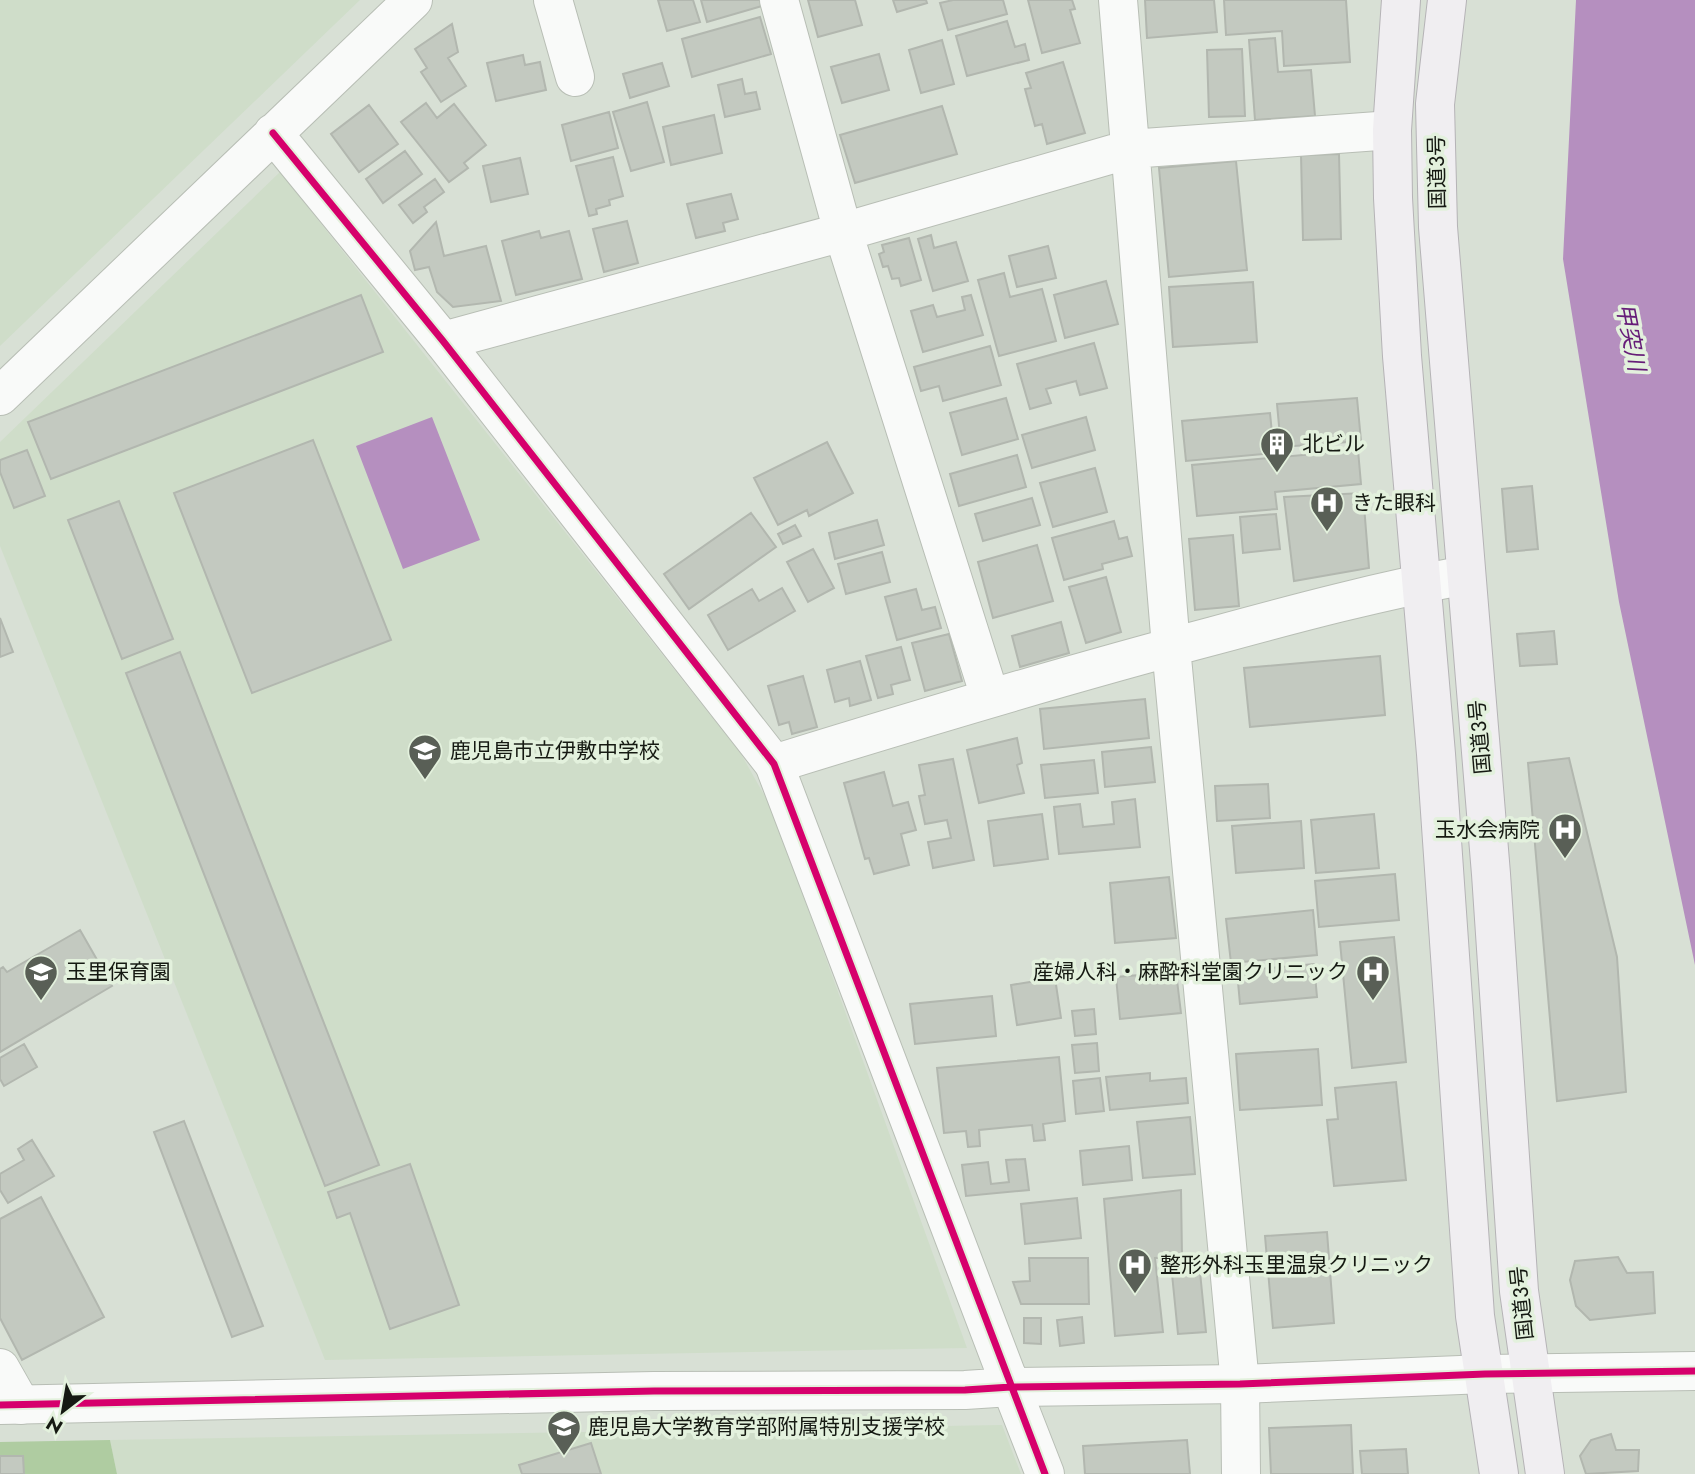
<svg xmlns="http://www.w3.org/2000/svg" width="1695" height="1474" font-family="Jost,'Noto Sans JP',sans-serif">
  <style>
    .built { fill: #cfddc9 }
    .green { fill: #afcca1 }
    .water { fill: #b58fbf }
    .building { fill: #c3c9c0; stroke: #b2b7af; stroke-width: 2 }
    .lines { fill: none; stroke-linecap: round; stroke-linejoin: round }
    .minor-casing { stroke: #b8beb5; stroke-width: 40 }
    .tertiary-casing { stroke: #b8beb5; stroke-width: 40 }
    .trunk-casing { stroke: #b5b3b6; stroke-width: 40 }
    .minor { stroke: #f9faf9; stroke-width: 38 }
    .tertiary { stroke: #f9faf9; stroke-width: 38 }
    .trunk { stroke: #f0eef1; stroke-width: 38 }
    .cycleway-casing { stroke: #e3f1dd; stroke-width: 11 }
    .cycleway { stroke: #d6006c; stroke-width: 7 }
    .labels { text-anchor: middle; stroke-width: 7; stroke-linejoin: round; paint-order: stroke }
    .street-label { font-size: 21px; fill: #151912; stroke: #e3f1dd }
    .poi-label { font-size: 21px; fill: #151912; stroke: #e3f1dd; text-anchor: start }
    .water-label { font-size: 23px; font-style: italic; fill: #661d78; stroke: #e3f1dd }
  </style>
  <rect width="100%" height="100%" fill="#d8e0d5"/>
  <!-- built -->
  <path class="built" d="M0 0H360L0 346Z
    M280 172 741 754 771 807 967 1348 325 1360 0 546V442Z
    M1002 1425 1021 1474H117L110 1440Z"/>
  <!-- green -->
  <path class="green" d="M110 1440 117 1474H0V1442Z"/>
  <!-- water -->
  <path class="water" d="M1576 0H1695V965L1619 602 1563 259Z
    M432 417 480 540 403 569 356 446Z"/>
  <!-- building -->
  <path class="building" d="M658 0H693L700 22 667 31Z
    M701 0H761L762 6 707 22Z
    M808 0H855L862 25 818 37Z
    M893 0H926L927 3 897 12Z
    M953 0H1003L1007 14 948 30 940 3Z
    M1028 0H1072L1075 9 1070 10 1080 43 1042 53Z
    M1145 0H1214L1217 32 1147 38Z
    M1224 0H1346L1350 62 1284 66 1282 31 1226 35Z
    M760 17 771 54 692 77 682 39Z
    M1007 21 1015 47 1025 44 1029 60 967 76 956 36Z
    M452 24 458 52 448 58 466 86 441 102 421 72 427 68 415 49Z
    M1275 38 1278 72 1311 70 1315 116 1255 120 1249 40Z
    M942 40 954 84 921 93 909 50Z
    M1242 49 1245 116 1209 117 1207 50Z
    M879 54 889 90 842 103 831 67Z
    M523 55 525 65 540 62 546 90 496 101 487 63Z
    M1063 62 1085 133 1047 144 1042 124 1035 126 1025 89 1031 88 1026 73Z
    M662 63 669 86 630 98 623 74Z
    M742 79 745 94 756 92 760 109 725 117 718 85Z
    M647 102 664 162 631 171 613 112Z
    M426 103 437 118 454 104 486 145 464 163 468 168 449 182 401 122Z
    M369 105 398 144 359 172 331 134Z
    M942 106 957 154 855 183 840 135Z
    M609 112 618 148 571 161 562 125Z
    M714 115 722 153 671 165 663 127Z
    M405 151 422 174 383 203 366 179Z
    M1339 154 1341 239 1303 240 1301 155Z
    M613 157 623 196 609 200 610 205 596 209 597 214 589 216 576 166Z
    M520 158 528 194 491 202 483 166Z
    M1236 161 1247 270 1169 277 1159 168Z
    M435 179 444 192 424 207 427 212 413 223 399 205Z
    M731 194 738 219 723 223 725 231 696 238 687 204Z
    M627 221 638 263 604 272 593 229Z
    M436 222 444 256 486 246 501 301 453 307 437 292 429 267 415 270 410 251Z
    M539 231 541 238 569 231 582 279 516 295 502 241Z
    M931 235 934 248 956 242 968 281 933 291 918 239Z
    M909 238 921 280 901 286 899 278 892 279 888 266 883 267 879 254 884 252 882 245Z
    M1048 246 1056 278 1017 287 1009 256Z
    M1004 273 1010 297 1042 289 1056 341 999 356 978 280Z
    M1106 281 1118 324 1065 338 1054 295Z
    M1253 282 1257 342 1173 347 1169 287Z
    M361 295 383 352 51 479 28 422Z
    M971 295 983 335 923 352 911 311 933 305 937 317 965 310 962 297Z
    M1094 343 1107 388 1080 395 1076 381 1046 389 1051 403 1030 409 1017 364Z
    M990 346 1001 385 943 401 939 386 921 391 914 367Z
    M1006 398 1018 439 962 455 950 413Z
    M1357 398 1361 441 1281 447 1277 404Z
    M1270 413 1274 453 1186 461 1182 421Z
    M1086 417 1095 450 1032 468 1022 435Z
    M313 440 391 640 252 693 174 493Z
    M827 442 853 493 809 516 807 510 778 525 754 478Z
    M27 450 45 496 14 508 0 472V460Z
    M1358 450 1361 484 1275 492 1277 509 1197 516 1192 465Z
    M1017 455 1026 487 959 506 950 474Z
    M1095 468 1107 512 1053 527 1040 483Z
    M1532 486 1538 549 1507 552 1502 489Z
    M1363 493 1369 568 1294 581 1284 497Z
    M1032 498 1040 525 983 541 975 514Z
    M119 501 173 639 122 659 68 520Z
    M751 513 776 547 689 609 664 574Z
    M1276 514 1280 549 1243 553 1240 517Z
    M877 520 884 545 835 559 829 533Z
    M1114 521 1119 539 1127 537 1132 556 1102 564 1103 569 1064 580 1052 538Z
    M795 525 801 536 783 544 778 534Z
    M1233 535 1239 606 1195 610 1189 539Z
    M1037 545 1053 601 993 618 978 562Z
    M813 549 834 588 808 602 787 562Z
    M882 552 890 582 846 594 838 564Z
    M1106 577 1121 632 1086 643 1069 587Z
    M782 588 795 611 728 650 708 615 752 589 759 601Z
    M916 589 922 610 935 607 941 628 897 640 885 597Z
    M0 618 13 652 0 657Z
    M1061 622 1069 653 1020 667 1012 636Z
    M1554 631 1557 664 1520 666 1517 634Z
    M949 634 962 681 925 691 912 643Z
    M901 647 910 680 891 685 893 694 878 698 866 656Z
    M180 652 379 1165 325 1186 126 673Z
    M1380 656 1385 715 1250 727 1244 668Z
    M860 661 871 700 850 706 849 698 835 702 827 670Z
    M803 676 817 727 792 734 789 722 779 725 768 686Z
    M1145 699 1149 738 1044 749 1040 709Z
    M1017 738 1022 763 1017 765 1024 793 979 803 967 750Z
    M1151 747 1155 782 1105 787 1102 752Z
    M1569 758 1617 957 1626 1092 1557 1101 1528 763Z
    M953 759 974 860 933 868 928 842 951 838 947 820 925 824 919 796 925 795 919 765Z
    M1094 760 1098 793 1045 798 1041 765Z
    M884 772 893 806 908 802 916 830 901 834 909 865 874 874 869 858 865 859 844 783Z
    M1268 784 1270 818 1217 821 1215 786Z
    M1135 799 1140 847 1059 854 1054 807 1080 804 1083 827 1114 824 1112 802Z
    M1042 814 1048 859 994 866 988 821Z
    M1374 814 1379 868 1316 873 1311 820Z
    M1301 821 1304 868 1236 873 1232 826Z
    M1395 874 1399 920 1319 927 1315 881Z
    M1169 877 1176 938 1115 943 1110 883Z
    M1313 910 1317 955 1231 963 1226 919Z
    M80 930 112 986 0 1052V969L3 967 7 972Z
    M1394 937 1406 1062 1352 1068 1340 942Z
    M1314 964 1317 997 1240 1004 1237 971Z
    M1176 972 1181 1013 1120 1019 1116 977Z
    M1055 978 1061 1018 1017 1025 1011 985Z
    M992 996 996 1036 915 1044 910 1004Z
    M1094 1009 1096 1034 1075 1036 1072 1011Z
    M1097 1043 1099 1071 1075 1073 1072 1045Z
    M24 1044 37 1067 4 1086 0 1079V1058Z
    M1318 1049 1322 1105 1240 1110 1236 1054Z
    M1059 1057 1065 1121 1043 1124 1045 1140 1034 1141 1032 1125 979 1130 980 1146 968 1147 966 1131 944 1133 937 1068Z
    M1150 1073V1081L1186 1078 1188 1103 1110 1110 1106 1077Z
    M1100 1078 1104 1111 1076 1114 1073 1081Z
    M1396 1082 1406 1180 1334 1186 1327 1120 1338 1119 1335 1088Z
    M1190 1117 1195 1174 1143 1178 1137 1122Z
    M184 1121 263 1326 232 1337 154 1132Z
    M32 1140 54 1176 8 1203 0 1190V1174L24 1160 18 1149Z
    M1129 1146 1132 1180 1083 1185 1080 1151Z
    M1025 1159 1029 1190 966 1196 962 1165 988 1162 991 1184 1009 1182 1006 1160Z
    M410 1164 459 1305 390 1329 350 1213 337 1218 328 1192Z
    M1181 1190 1182 1257 1155 1258 1163 1332 1115 1336 1104 1199Z
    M41 1197 104 1317 22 1360 0 1318V1219Z
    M1077 1198 1081 1238 1025 1244 1021 1204Z
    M1327 1232 1334 1323 1273 1328 1265 1236Z
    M1618 1257 1627 1273 1653 1272 1655 1313 1590 1320 1576 1306 1570 1280 1575 1261Z
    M1029 1258H1088L1089 1304H1021L1013 1282 1030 1281Z
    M1200 1272 1206 1332 1178 1334 1172 1274Z
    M1082 1317 1084 1343 1060 1346 1057 1320Z
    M1024 1318H1041V1344L1024 1343Z
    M1351 1425 1353 1474H1271L1269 1428Z
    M1611 1434 1616 1450H1639L1638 1471 1586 1474 1580 1456 1591 1440Z
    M1187 1440 1190 1474H1085L1083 1446Z
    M591 1443 601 1474H522L519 1465Z
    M1406 1449 1408 1474H1362L1360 1451Z
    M0 1456H23L24 1474H0Z"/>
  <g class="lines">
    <!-- minor casing -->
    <g class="minor-casing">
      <path id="minor" d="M553 0 575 77
        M779 0 843 232 990 697
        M1118 0 1171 647 1240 1384 1241 1474
        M443 341 843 232 1130 149 1392 130
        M774 764C919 719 1065 675 1213 636 1297 613 1380 591 1466 575
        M0 1368 21 1405
        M1011 1387 1045 1474"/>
    </g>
    <!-- tertiary casing -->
    <g class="tertiary-casing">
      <path id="tertiary" d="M273 133 443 341 774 764 1011 1387
        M0 396 413 0
        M0 1405 654 1391 965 1390 1011 1387 1240 1384 1485 1374 1695 1371"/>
    </g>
    <!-- trunk casing -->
    <g class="trunk-casing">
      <path id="trunk" d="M1401 0 1392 130 1393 198 1402 356 1436 754 1475 1316 1499 1474
        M1447 0 1435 104 1438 227 1491 874 1519 1291 1545 1474"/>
    </g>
    <!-- minor -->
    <use href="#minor" class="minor"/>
    <!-- tertiary -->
    <use href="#tertiary" class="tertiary"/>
    <!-- trunk -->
    <use href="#trunk" class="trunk"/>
    <!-- cycleway casing -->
    <g class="cycleway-casing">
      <path id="cycleway" d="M273 133 443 341 774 764 1045 1474
        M0 1405 654 1391 965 1390 1011 1387 1240 1384 1485 1374 1695 1371"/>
    </g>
    <!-- cycleway -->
    <use href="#cycleway" class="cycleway"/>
  </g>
  <!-- icons -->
  <defs>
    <g id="building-pin" transform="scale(1.75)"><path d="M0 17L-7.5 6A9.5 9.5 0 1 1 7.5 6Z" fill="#595f56" stroke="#e3f1dd"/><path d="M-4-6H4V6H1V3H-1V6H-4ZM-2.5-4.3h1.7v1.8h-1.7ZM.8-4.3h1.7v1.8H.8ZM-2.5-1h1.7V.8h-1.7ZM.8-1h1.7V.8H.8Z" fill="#fff"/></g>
    <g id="hospital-pin" transform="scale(1.75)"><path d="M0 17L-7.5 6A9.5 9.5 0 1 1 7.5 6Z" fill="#595f56" stroke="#e3f1dd"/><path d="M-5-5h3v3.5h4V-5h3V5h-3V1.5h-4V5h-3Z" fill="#fff"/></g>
    <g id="school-pin" transform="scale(1.75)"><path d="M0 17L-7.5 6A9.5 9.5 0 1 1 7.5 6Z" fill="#595f56" stroke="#e3f1dd"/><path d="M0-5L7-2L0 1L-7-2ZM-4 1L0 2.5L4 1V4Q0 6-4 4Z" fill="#fff"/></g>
  </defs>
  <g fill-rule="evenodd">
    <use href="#building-pin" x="1277" y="444"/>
    <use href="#hospital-pin" x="1327" y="503"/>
    <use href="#school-pin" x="425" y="751"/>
    <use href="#hospital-pin" x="1565" y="830"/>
    <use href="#school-pin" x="41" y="972"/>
    <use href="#hospital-pin" x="1373" y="972"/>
    <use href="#hospital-pin" x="1135" y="1265"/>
    <use href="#school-pin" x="564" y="1427"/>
  </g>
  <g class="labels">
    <!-- street labels -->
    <g class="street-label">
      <text transform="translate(1437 172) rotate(-91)" y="7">国道3号</text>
      <text transform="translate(1480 737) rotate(-95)" y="7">国道3号</text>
      <text transform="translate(1522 1303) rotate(-96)" y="7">国道3号</text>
    </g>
    <!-- poi labels -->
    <g class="poi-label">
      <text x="1302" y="451">北ビル</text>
      <text x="1352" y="510">きた眼科</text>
      <text x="450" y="758">鹿児島市立伊敷中学校</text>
      <text x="1540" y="837" text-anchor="end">玉水会病院</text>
      <text x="66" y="979">玉里保育園</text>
      <text x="1348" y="979" text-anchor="end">産婦人科・麻酔科堂園クリニック</text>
      <text x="1160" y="1272">整形外科玉里温泉クリニック</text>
      <text x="588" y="1434">鹿児島大学教育学部附属特別支援学校</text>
    </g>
    <!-- water labels -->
    <g class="water-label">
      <text transform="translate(1631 337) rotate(79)" y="8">甲突川</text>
    </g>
  </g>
  <!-- north arrow -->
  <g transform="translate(63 1411) rotate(211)" stroke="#e3f1dd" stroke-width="5" paint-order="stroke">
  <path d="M0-5L12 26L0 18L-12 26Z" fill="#151912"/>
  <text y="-10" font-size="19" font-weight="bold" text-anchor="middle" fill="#151912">N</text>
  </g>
</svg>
